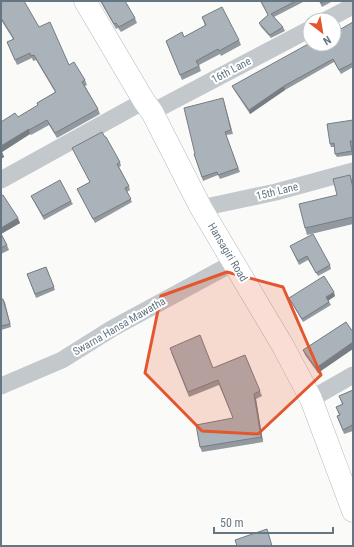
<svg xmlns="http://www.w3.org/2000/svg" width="354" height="547" font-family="'Roboto Condensed',sans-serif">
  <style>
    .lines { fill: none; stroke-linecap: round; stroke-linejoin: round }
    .secondary-casing { stroke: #b3babf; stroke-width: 23 }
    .street { stroke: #c3c8cc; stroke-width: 17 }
    .secondary { stroke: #fff; stroke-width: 22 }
    .wall { fill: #929a9f }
    .shaded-wall { fill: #777d82 }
    .building { fill: #aab3b9; stroke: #777d82 }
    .marked { fill: #e4572e; fill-opacity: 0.2; stroke: #e4572e; stroke-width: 3; stroke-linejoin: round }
    .labels { text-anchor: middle; stroke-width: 4; stroke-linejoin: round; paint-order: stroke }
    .street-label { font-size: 11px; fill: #657683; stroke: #fff }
  </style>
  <rect width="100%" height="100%" fill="#fafaf8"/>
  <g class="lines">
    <!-- secondary casing -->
    <g class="secondary-casing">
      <path id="secondary" d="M85 1 144 101 152 112 201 208 283 346 311 399 353 511"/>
    </g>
    <!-- street -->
    <path class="street" d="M326 20 353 6
      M152 112 310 29
      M1 180 144 101
      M201 208 276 192 353 171
      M1 386 62 360 113 328 235 262
      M311 399 353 375"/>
    <!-- secondary -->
    <use href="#secondary" class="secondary"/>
  </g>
  <!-- wall -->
  <path class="wall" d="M1 1 39 27 69 65 85 80 87 85 85 86 98 109 100 114 57 138 49 125 31 135 30 134 2 152 4 157 1 159V122L18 117 38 106 37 103 55 92 36 60 33 61 32 58 17 65 7 42 13 39 1 20Z
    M100 1H125L135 18 137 23 121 32 118 28 116 29Z
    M260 1H305L274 17 283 27 285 31 271 38 261 27 259 23 268 15Z
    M319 1H333L322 7Z
    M202 17 239 40 241 45 221 56 220 54 199 65 201 71 182 80 166 41 184 37 205 26Z
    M353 22V67L341 74 334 62 285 90 250 114 234 90 232 86 312 45Z
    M224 101 233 134 226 135 240 172 220 179 218 175 203 181 194 154H195Z
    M353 120V145H352L353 155 337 157 335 154V147H331L330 144Z
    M72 148 120 162 121 166 119 167 129 186 130 190 127 192 132 202 95 223 77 189 90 182 74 151Z
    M350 175 353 184V224L307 235 305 228 337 195Z
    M1 196 20 223 1 234 7 245 9 250 1 254Z
    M31 196 71 201 73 204 44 220 33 200Z
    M290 246 330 265 331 269 318 276 308 260 299 265Z
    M46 267 55 290 36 298 27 274Z
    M335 296 328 300 331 305 303 322 291 302 289 298Z
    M1 299 5 302 11 327 1 330Z
    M346 322 318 373 305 355 303 350Z
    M171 352 213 368 245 355 262 396 256 399 263 442 202 452 200 447 233 418 219 385 189 397Z
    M353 390V431L344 434 337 416 339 415 336 407 342 404 339 396Z"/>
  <!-- shaded-wall -->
  <path class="shaded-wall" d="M284 86 285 90 250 114 249 110Z
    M29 129 30 134 2 152 4 157 1 159V146Z
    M18 218 20 223 1 234V228Z
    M334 292 335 296 328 301 326 297Z
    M353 342V349L318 373 316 368Z
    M254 394 256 399 263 442 261 437Z"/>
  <!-- building -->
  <path class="building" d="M1 1H24L39 27 50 22 69 65 74 62 85 80 82 82 98 109 55 133 47 120 29 130V129L1 146V122L15 113 18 117 38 105 37 103 56 92 34 55 31 56 30 53 15 60 7 42 14 39 1 18Z
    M101 1H125L135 18 119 27 116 23 114 24Z
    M261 1H296L271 14 283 27 270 35 259 23 268 15Z
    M320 1H325L321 3Z
    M222 7 239 40 219 51 218 49 196 61 199 66 180 75 166 41 182 32 184 37 206 25 202 17Z
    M353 22V63L339 70 333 59 284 86 249 110 232 86 310 43V44H311L312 45 314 44H334V33Z
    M223 98 231 130 225 132 238 168 218 175 217 172 202 177 194 154H195L184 108Z
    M353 120V141H350L352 151 335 154 334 143 330 144 327 124Z
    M102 132 105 137H106L120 162 117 164 129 186 125 188 131 199 93 219 77 189 90 182 72 148Z
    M350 175 353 188V217L305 228 299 204 337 195 333 179Z
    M60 180 71 201 43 216 31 196Z
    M3 195 18 218 1 228V196Z
    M1 234 7 245 1 248Z
    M313 234 330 265 316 273 307 256 298 261 290 246Z
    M46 267 54 287 35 294 27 274Z
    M324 276 334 292 326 297 329 302 302 319 289 298Z
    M1 299H3L10 324 1 326Z
    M346 322 353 332V342L316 368 303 350Z
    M200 335 213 368 245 355 260 391 254 394 261 437 200 447 196 425 233 418 218 380 188 392 170 348Z
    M353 390V427L352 425 343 430 337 416 340 415 336 407 343 404 339 396Z
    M267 529 272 546H237L235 540Z"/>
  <!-- marked area -->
  <path class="marked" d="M227 272 283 287 321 375 258 434 202 431 145 373 161 296Z"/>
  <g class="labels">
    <!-- street labels -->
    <g class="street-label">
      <text transform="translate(231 70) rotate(-28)" y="4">16th Lane</text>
      <text transform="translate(277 191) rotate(-14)" y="4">15th Lane</text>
      <text transform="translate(228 252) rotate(59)" y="4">Hansagiri Road</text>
      <text transform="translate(119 326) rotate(-30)" y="4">Swarna Hansa Mawatha</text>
    </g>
  </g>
  <!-- border -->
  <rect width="354" height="547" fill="none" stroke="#657683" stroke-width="4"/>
  <!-- north arrow -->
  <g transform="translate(322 32) rotate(149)"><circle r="19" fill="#ffffff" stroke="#c1c8cd"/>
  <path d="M0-3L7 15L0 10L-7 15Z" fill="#e4572e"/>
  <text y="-6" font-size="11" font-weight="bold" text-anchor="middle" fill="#657683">N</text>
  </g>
  <!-- scale -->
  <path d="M214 527v6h119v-6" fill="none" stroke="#657683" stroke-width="2"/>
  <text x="220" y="527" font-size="12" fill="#657683" stroke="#ffffff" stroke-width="3" paint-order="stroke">50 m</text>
</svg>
